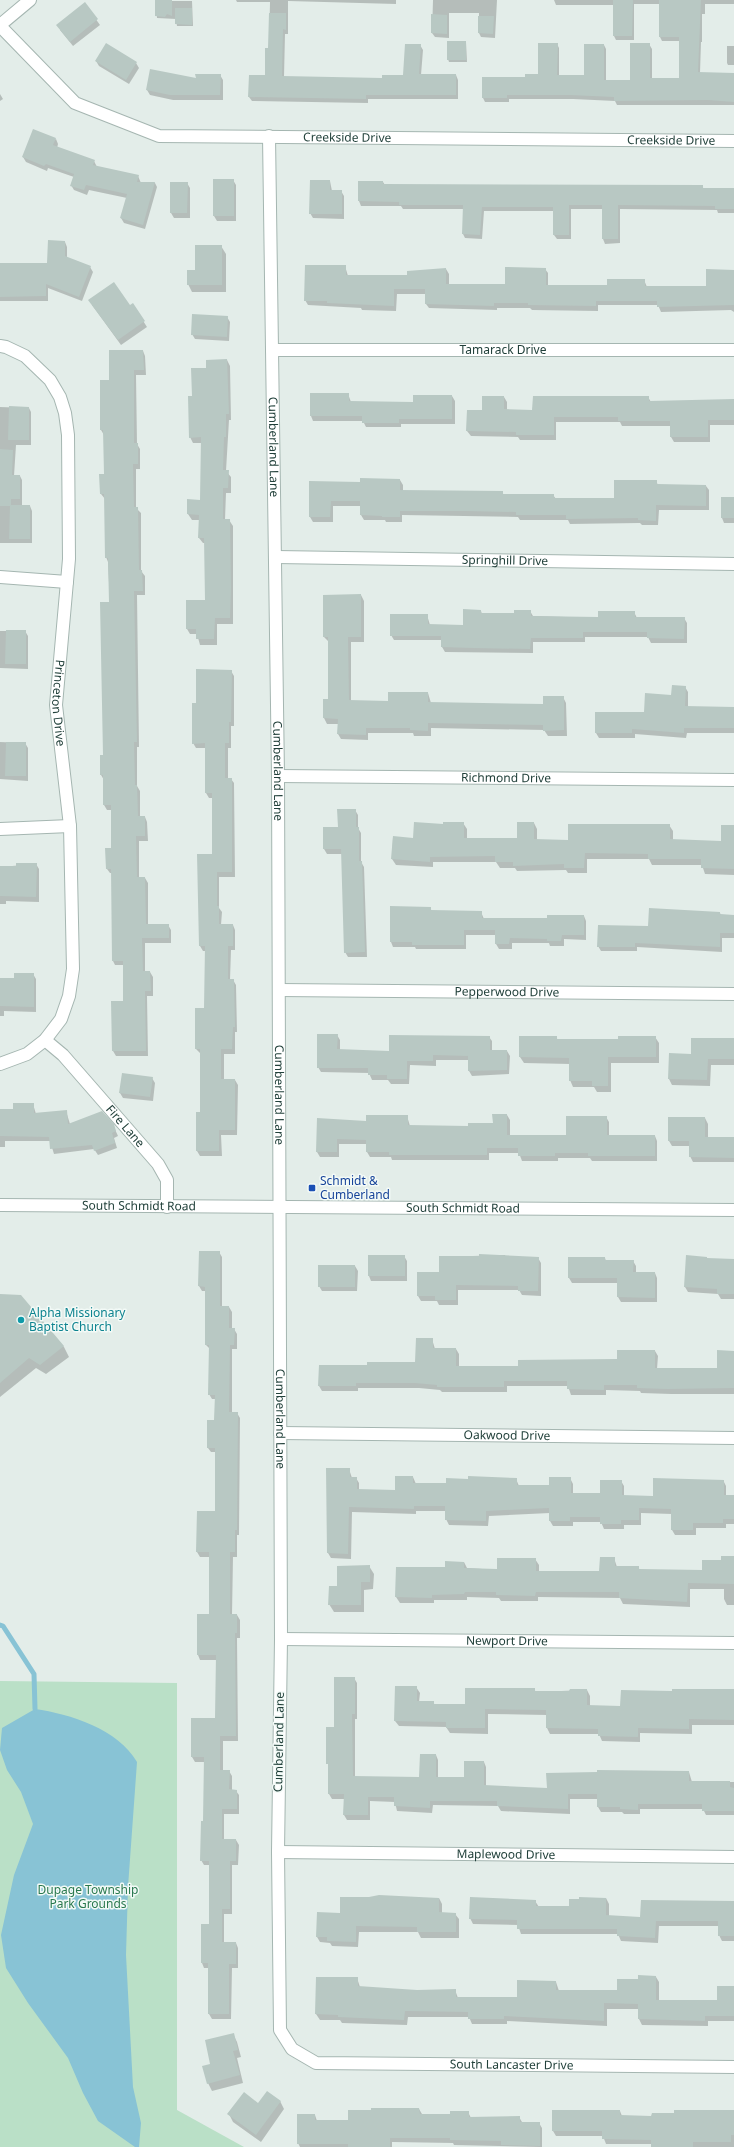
<svg xmlns="http://www.w3.org/2000/svg" width="734" height="2147" font-family="'Noto Sans',sans-serif">
  <style>
    .green { fill: #bae0c7 }
    .water { fill: #88c3d5 }
    .shadow { fill: #0003 }
    .lines { fill: none; stroke-linecap: round; stroke-linejoin: round }
    .stream { stroke: #88c3d5; stroke-width: 5 }
    .building { fill: #b8c8c3 }
    .minor-casing { stroke: #a5b6b1; stroke-width: 14 }
    .minor { stroke: #fff; stroke-width: 12 }
    .transit-dot { fill: #1a4fb4; stroke: #f3faf7; stroke-width: 1.5 }
    .culture-dot { fill: #0f9aa8; stroke: #f3faf7; stroke-width: 1.5 }
    .labels { text-anchor: middle; stroke-width: 3; stroke-linejoin: round; paint-order: stroke }
    .street-label { font-size: 12px; fill: #21403a; stroke: #f3faf7 }
    .transit-label { font-size: 12px; fill: #164399; stroke: #f3faf7; text-anchor: start }
    .culture-label { font-size: 12px; fill: #0d838f; stroke: #f3faf7; text-anchor: start }
    .park-label { font-size: 12px; fill: #29794f; stroke: #f3faf7 }
  </style>
  <rect width="100%" height="100%" fill="#e3ede9"/>
  <!-- green -->
  <path class="green" d="M0 1681 177 1683V2110L244 2147H0Z"/>
  <!-- water -->
  <path class="water" d="M35 1709C70 1714 118 1729 137 1762L128 1887 126 1955 133 2087 141 2123 139 2147H135L98 2121 83 2093 68 2058 28 2003 6 1968 1 1935 14 1875 33 1824 21 1792 7 1770 0 1750 2 1728Z"/>
  <!-- shadow -->
  <path class="shadow" d="M236 0H396V4L288 1V34H285L284 77 383 79 404 76 420 45 423 50 421 75H456L458 80V99H368V103L252 101 249 97 266 76 269 49 270 2H237Z
    M433 0H497L495 38 481 37 479 33V13H449V38L435 37 432 33Z
    M523 0H734V4H705V14H702V42H701L700 73 734 74V105H617L615 101 573 99H509V102H485L483 98 526 78 539 75 557 44 559 48V76H585L604 45 606 49V81H631L649 44 652 49V79H680V41H662L660 37V4H634V40H616L614 36V5H556L554 0Z
    M156 1H192L193 26H177L176 19 157 18Z
    M85 4 100 25 73 46 60 30Z
    M466 42 467 62H449L448 59Z
    M727 46H734V65H728L727 63Z
    M96 61 136 63 139 68 129 84 99 66Z
    M220 75 223 80V100H173L150 95 147 90Z
    M0 94 3 99 0 101Z
    M56 139 58 144 57 148 94 161 97 167 138 176 141 183H155L157 187 145 229 124 223 121 218 127 198 89 190 87 195 74 190 71 185 74 177 48 168 47 171 26 162 23 157Z
    M214 180H233L236 185V221H217L214 216Z
    M330 181 332 191H341L344 196V219L313 218 310 213Z
    M359 182H383L385 185 702 186 704 189H734V213H718L717 210 620 209V243L605 244 603 239V209H571V239H557L554 235V211H484L482 239 465 238 463 234 464 209H403L401 206H361L359 201Z
    M187 183 190 188V218H174L171 213Z
    M65 242 67 247V258L90 267 93 272 82 301 48 288V301H0V264H48Z
    M221 246 226 254V292H192L188 284 196 271Z
    M345 266 348 276H408L446 269 449 274V285H506L545 269 548 273V286H608L644 280 647 287H707L734 271V312L731 310 661 312 658 305H598V311L532 310 530 308H497V310L429 308 426 304V294H397L396 311 362 310 361 308 308 305 305 300Z
    M92 305 130 306 133 305 147 327 121 345Z
    M227 317 230 322 229 341 195 339 192 334Z
    M143 351 145 356 146 375H136L137 444 140 449V469H136V508L141 513V571L145 576V595H137L139 747H137V786L140 791V817H145L147 822 148 841H139V878H145L148 883V925H168L171 930V943H145V972H150L153 977V996H147L148 1056H116L113 1051 112 1002H124V965H115L113 961 112 873H110L107 869 112 849V810H107L104 805V780L101 775V756H104L110 603 108 562 106 557 105 499 101 494 105 475 104 435 101 430 110 381Z
    M227 360 230 366 231 420H229L226 471 231 477V493H226L225 520H229L233 526V624H217V645H200L197 634H190L187 629 206 601 205 543H203L199 538 200 520H192L188 514V500L201 501V443H193L190 437 193 397 207 369Z
    M348 394 351 402 414 403 452 396 455 401V424H401V427H366L363 421H313L311 416Z
    M504 397 507 402V410L533 411 648 397 651 402 734 400V425H710V442H674L671 437V426H622L620 422H556V440H520L518 437 471 436 467 431 483 411Z
    M0 407 29 408 31 412V445H16L14 476H20L22 480V506H30L32 511V543H0Z
    M400 480 403 485V491L502 492 504 495H553L556 499H615L656 481 658 485 706 486 709 490V510H659L658 525H642L640 523 570 524 568 520H520L518 517 402 515V522H386L385 520H364L361 515V506H333V522H313L310 517V482L361 483Z
    M722 498H734V523H724L722 518Z
    M361 595 364 601V642H351V701L389 702 428 693 431 703 544 705 563 697 566 703 567 736H548L544 730 431 728V736H414L413 733H368V740L341 739 338 734 339 724H327L324 718V700H329V642L324 637Z
    M481 611 482 614H515L530 611 533 616 599 618 634 612 637 618H684L687 623V643H651L648 637H585V642H533V653L445 652 442 647V640H394L391 635 427 615 430 625 464 626Z
    M0 631H25L28 636V669L0 668Z
    M231 671 234 676V726H231V748H228V779H231L234 783 235 877H219V908L222 912 221 925H233L235 930V950H231L230 980H233L236 985 237 1032H235V1054H224V1080H235L238 1085 237 1135H221L222 1156H200L197 1151V1113H201V1054L196 1049 205 1009 206 951H203L200 946 198 855H212L213 798H209L206 793V748H196L193 743 197 704Z
    M685 687 688 692V707L734 708V733H687L686 738 635 734V738H599L596 733 645 713Z
    M0 742 25 743 28 748V781L0 779Z
    M355 810 358 815V828L361 833V862L364 867 367 957H348L345 952 342 854H327L324 849 339 828Z
    M463 823 467 829V839H518L534 823 537 829V840L569 841 669 825 673 831V840L722 842 734 826V875L705 874 702 865H652L649 859H587V873H568L566 870 517 871 515 868H500L496 862H433V867L396 865 392 859 393 837 414 839 444 825Z
    M36 864 39 869V902L6 901V904H0V867Z
    M430 908 432 911 481 912 484 919H548L584 916 586 921V940L564 939V946H550L549 943H512V949H499L496 944V935H466V949H416L415 947H393L391 942Z
    M720 913 721 915 734 916V938H722V952L637 947V951H601L598 946 649 927Z
    M33 974 36 979V1012L4 1011V1016H0V978L15 979Z
    M337 1035 340 1040V1050L390 1052 489 1037 492 1041V1051H507L510 1056 509 1074 472 1076 469 1071V1060H436V1066L410 1065 409 1084H391L388 1080H372L369 1073 321 1072 318 1067Z
    M520 1037H556L558 1040H619L655 1037 659 1043V1063H611V1092H597L594 1087H573L570 1080V1064L524 1063 520 1057Z
    M734 1039V1065H711L710 1086 672 1085 669 1079 670 1055H692Z
    M152 1078 155 1083 153 1101 123 1098 120 1093Z
    M33 1104 36 1114 66 1111 70 1124 113 1125 118 1136 114 1138 117 1148 98 1155 94 1149 54 1154 50 1141H5V1147H0V1110H14Z
    M507 1115 510 1120V1136H567L606 1117 609 1122V1136H655L657 1141V1161H592L590 1158H558V1161H522L519 1153H489V1160H392L391 1157H370L367 1152V1144H339V1157H320L317 1152 318 1119 367 1122 407 1116 410 1126 469 1127 494 1124Z
    M705 1118 708 1124V1138H734V1162H693L690 1156V1146H672L669 1141Z
    M200 1252H219L222 1257V1307H229L232 1312V1329H234L237 1334V1349H232V1413H237L240 1418 239 1535H237V1557H233L232 1615H237L240 1620V1638H237L238 1741H223V1771H229L232 1776V1790L236 1791 239 1795V1814H224V1840H236L239 1845 238 1865H232V1914H224V1943H236L238 1948V1968H232L231 2019H212L209 2014V1968H204L202 1963V1925H210V1865H204L201 1860 204 1822 205 1762H195L192 1757V1719H216V1660H200L198 1655V1615H210V1557H200L197 1552 198 1512H216V1452H211L208 1448 215 1421 216 1399H212L209 1394 210 1349 206 1345V1291H202L199 1286Z
    M505 1255 506 1258H538L541 1263V1296L522 1295 519 1290H458V1305H439L437 1301H421L418 1296 440 1273V1257Z
    M404 1256 407 1261V1281H371L369 1276Z
    M605 1258 606 1261H633L636 1266V1273H655L657 1278V1302H621L618 1297V1283H572L569 1278Z
    M707 1259 734 1260V1299H721L718 1294 688 1292 685 1287Z
    M355 1266 358 1271 357 1291H322L319 1286Z
    M0 1295 20 1296 64 1347 69 1357 46 1374 36 1368 0 1397Z
    M432 1339 435 1349H456L459 1354V1367H519L618 1360 655 1351 658 1356 657 1369H718L734 1352V1394H671L641 1393 640 1391 606 1390V1395H571L568 1386H507V1392H442L440 1390 419 1388H358V1391H322L319 1386 368 1366 416 1363Z
    M327 1469H349L352 1478H356L359 1483V1490L396 1491 413 1477 416 1484H447L516 1479 519 1486H550L570 1478 573 1484V1494H601L621 1481 624 1486V1496L654 1497 723 1480 726 1486V1496H734V1524H726V1528H696V1535H675L672 1530V1514L641 1513V1525H624V1529H604L601 1522H573V1526H553L550 1521V1513L489 1516 488 1526 449 1525 446 1519V1511H416V1514L352 1512 351 1559 331 1558 328 1553Z
    M734 1557V1605H727L724 1599V1589H690V1607L623 1604 620 1598 538 1597V1601H501L499 1598 467 1597V1600H434V1603H400L396 1597 397 1568H446L464 1562 467 1568 498 1570 535 1559 539 1565V1572H600L614 1558 617 1567H638L640 1570 703 1571Z
    M369 1566 374 1574 373 1589 364 1590V1612H334L329 1604 338 1587Z
    M354 1678 357 1683V1719H355V1777L420 1778 436 1755 438 1760V1778H465L484 1762 486 1767V1786L548 1789 689 1772 692 1782H734V1815H706L703 1809H640V1814H624L622 1812H601L598 1807V1799H570V1814L501 1811 498 1806 433 1805 432 1813 397 1811 395 1802 370 1801V1820H347L344 1815V1799H332L329 1794 327 1728H335Z
    M416 1687 420 1693 419 1702H433L435 1705H466L534 1689 536 1692 587 1690 590 1696V1706L621 1707 673 1692 734 1690V1725H692V1734L640 1733V1742L602 1741 599 1734H550L547 1728V1715L488 1714V1734L450 1733 446 1727 399 1726 395 1721Z
    M439 1898 442 1904V1913L455 1914 459 1919V1938H421L418 1932H359L358 1947 332 1946 330 1943 320 1942 317 1937Z
    M606 1898 609 1904V1916L641 1918 734 1902V1941H722L719 1935V1926H659L658 1943 621 1941 618 1934H521L518 1925 473 1924 470 1918 535 1901 539 1907H570Z
    M656 1977 659 1982V2001H718L734 1987V2021H708V2026L642 2025 639 2019V2009H607V2026L507 2021V2024H472L469 2017H408L407 2025 342 2023 340 2020H320L316 2014 357 1978 360 1987 417 1991 455 1990 458 1998H518L556 1982 559 1991H618L639 1980Z
    M233 2034 237 2042 241 2057 237 2058 243 2083 212 2091 208 2083 212 2064Z
    M280 2101 284 2109 261 2142 233 2122 229 2114 259 2104Z
    M419 2109 422 2114 451 2115 468 2112 471 2118 519 2117 522 2122 539 2123 542 2128V2147L454 2145 453 2143 392 2142V2147H300L298 2143 315 2115 317 2121H349Z
    M620 2111 622 2116 652 2117 734 2113V2147H652V2144H606L603 2136H556L553 2131Z"/>
  <g class="lines">
    <!-- stream -->
    <path class="stream" d="M0 1625 3 1626 34 1674 35 1709"/>
  </g>
  <!-- building -->
  <path class="building" d="M155 0H172V16L167 14 165 17 155 16Z
    M613 0H633L632 36H613Z
    M659 0H701L698 72 734 73V102L708 100 614 101V97L570 95H507V98H482V77H525V74H538V43H558L557 75H584V44H604V80H630V43H650V78H679V37H659Z
    M85 2 98 19 70 42 56 25Z
    M175 8H192V25L175 24Z
    M269 13H286V30L283 29 282 76 382 78V75H403L405 44H421L419 74H456V95H366V99L248 97 249 75H265V48H268Z
    M431 14 447 15V34L431 33Z
    M478 16H494L493 34 478 33Z
    M447 41H466V60H447Z
    M106 43 137 62 126 80 95 61Z
    M150 69 196 78 195 74H221L220 95H170L146 90Z
    M33 129 56 138 53 145 95 160 93 165 139 175 137 182H155L143 225 120 218 127 194 86 185 84 190 70 186 74 174 46 164 44 166 22 157Z
    M213 179H234V216H213Z
    M310 180H330V190H342V214H309Z
    M358 181H383V184L703 185V188H734V209H715V206L618 205V239H602V205H569V235H553V207H482L480 235 462 234 463 205H399V202L358 201Z
    M170 182H188L187 213H170Z
    M48 240 65 241V256L91 266 79 297 46 284V296L0 297V263H47Z
    M195 245H222V285H187V270H195Z
    M305 265H346V275H407V271L446 268V284H505V267L546 268V285H607V279H645V286H706V269L734 270V305L657 307V301H596V306L528 305V303H494V306L425 304V289H394V306L327 303V301H304Z
    M114 282 130 305 133 303 145 321 118 340 88 300Z
    M192 314 228 316 227 337 191 335Z
    M109 350H143L144 370H134V443H138V464H133L134 507H138L139 570H142L143 591H134L137 742H134L135 785H137L138 816H145V836H136L137 877H145L146 924H169V938H142L143 971H150L151 991H145L146 1051H112L111 1001H123V961H112L111 869H106L105 848H111V805H103V775H100V755H103L100 602H109L108 558H105L104 494H100L99 474H104L103 430H100V380H109Z
    M227 359 229 414H226V437H224L223 470H229L228 488H223V519H230L231 588 230 618H215L214 639H196V629H186V600H205L204 538H198L199 515 187 514V499L200 500 201 437 189 438 188 396H192L191 368H206V360Z
    M310 393H349V401L413 402V395H452V419H399V423H362V416H310Z
    M482 396H504V409L532 410 533 396H649V401L734 399V420H708V437H670V421H618V417H554V435H516V432L466 431 467 410H482Z
    M9 406 29 407V440H8Z
    M0 449 13 450 12 475H20V499H11V505H30V539H9L10 506H0Z
    M360 478 400 479V490L503 491V494H554V498H614V480H657V484L706 485V506L656 505V521L638 520V518L566 519V515H516V512L466 511H400V517H382V516L360 515V501H331L330 517H309V481L360 482Z
    M721 497H734V518H721Z
    M361 594V637H348L349 700 388 701V692H428V702L543 704V696H564V730L543 731V725L428 723V731L410 730V728H366V735L337 734 338 719 323 718V699H328V637H323V595Z
    M463 609 481 610V613H514V610H531V616L598 617V611H635V617H685L684 639 647 638V632H583V638H531L530 649 473 648 441 647V636H390V614H428V624L463 625Z
    M6 630H26V664H5Z
    M196 669 232 670 231 722H229V743H225V778H232V872H217V906H219V924H233V946H228V979H234L235 1027H233L232 1049H221V1079H235V1130H219V1151H196V1112H200V1049H195V1008H204L205 946H199L197 854H212V793H205V743L192 744V703H196Z
    M672 685 686 686 685 706 734 707V728H684V733L632 729V733H595V712H644L645 693 671 695Z
    M6 742H26V776H5Z
    M337 809H356V827H359V861H362L365 952 344 953 341 849H323V827H338Z
    M414 822 443 824V822H464V838H517V822H534V839L568 840V824H670V839L721 841V825H734V869L701 868V859H648V854L585 853 584 868H564V864L513 866V862H495V856L430 857V862L391 859 393 836 413 838Z
    M16 863H37L36 897 0 896V866H16Z
    M390 906 431 907V910L482 911V918H547V915H584V935H562L561 941H547V939L510 938 509 944H495V930H464V945H412V942H390Z
    M649 908 720 912V914L734 915V933H720V947L635 943V947H597L598 925 648 926Z
    M14 973H34V1007L0 1006V978H14Z
    M317 1034H338L337 1049 389 1051V1035L490 1036V1050H507V1070L468 1071V1056L433 1055V1061H407V1079H387V1075H368V1068H317Z
    M519 1036H557V1039H618V1036H656V1057H608V1086H592V1081H569V1058L519 1057Z
    M691 1038H734V1059H708L707 1080 668 1079 669 1053 691 1054Z
    M122 1073 153 1077 150 1097 119 1093Z
    M13 1103H34V1113L67 1110 68 1124 102 1111 114 1124 116 1131 112 1133 115 1143 94 1151 92 1145 50 1149 49 1137 0 1136V1109H13Z
    M492 1114H507V1135H566V1116H607V1135H655V1156H588V1153H555V1156H518V1148H487V1155H389V1152H366V1140L337 1139V1152H316L317 1118 366 1121V1115H408V1125L468 1126V1123H493Z
    M668 1117H705V1137H734V1158L689 1157V1141H668Z
    M199 1251H220V1306H229V1328H235L234 1345H230L229 1412H238L237 1530H235V1552H230V1614H237V1633H235L236 1736H220V1770H230L229 1789 237 1790V1809H222V1839H236V1861H230V1909H222V1942H236V1964H229V2014H208V1963H201V1924H209V1861H200L201 1821H203L204 1757H191V1718H215L216 1655H197V1614H209V1552H196L197 1511H215V1448H207V1420H214L215 1395H208L209 1345H205V1287L198 1286Z
    M479 1254 539 1257 538 1291H518V1286L456 1285V1300H435V1296H417V1272H439V1256H479Z
    M368 1255H405V1276H368Z
    M686 1255 707 1257V1258L734 1259V1294H717V1289L684 1287Z
    M568 1257H605V1260H634L633 1272H655V1298L617 1297V1278H568Z
    M318 1265H355V1287H318Z
    M0 1294 21 1295 64 1346 40 1365 29 1358 0 1383Z
    M416 1338H433V1348H456V1366H518V1360L617 1359V1350H655V1368H717V1350L734 1351V1388L667 1389 637 1388V1385H604V1390L567 1389V1381H504V1387H437V1385L415 1383H356V1386H318L319 1365H367V1362H415Z
    M326 1468H350V1477H357V1489L395 1490V1476H413V1483H446V1478L468 1479V1476L517 1478V1485H549V1477H571V1493H600V1480H622V1495L653 1496V1478L724 1480V1495H734V1519H723V1523H693V1530H671V1509L639 1508V1520H621V1524H600V1517H570V1521H549V1508L486 1511V1521L445 1520V1506H414V1509L349 1507 348 1554 327 1553Z
    M721 1556H734V1584L688 1583 687 1602 619 1598V1592H536L535 1596 496 1595V1592H465L464 1594 432 1595V1598L395 1597 396 1567H445V1561L464 1562V1568L497 1569V1558H536V1571H599L600 1557H615V1566H639V1569L702 1570V1560H721Z
    M370 1565V1582H361V1605H328L329 1586H337V1566Z
    M334 1677H355V1714H352L353 1776 419 1777 420 1754H436V1777H464V1761H484V1785L547 1788 546 1773 597 1772V1770L689 1771V1781H730V1787L734 1788V1811H702V1804H638V1810L620 1809V1807H597V1794H568V1809L497 1806V1801H430V1808L394 1806V1797H368V1815H343L344 1794H328V1764H326V1727H334Z
    M395 1686H417V1701H434V1704H465V1688H535V1691H569L570 1689H587V1705L620 1706 621 1690 672 1691V1689H734V1720L689 1719V1729L638 1728V1737L598 1736V1729L546 1728V1710L485 1709V1728H446V1722L394 1721Z
    M379 1895 439 1898V1912L456 1913V1932H417V1927L356 1926V1942L327 1941V1937H316L317 1912 340 1913V1897H369Z
    M470 1897 536 1900V1906H569V1899H579V1897L606 1898V1915L640 1917 641 1900 734 1901V1936H718V1921H656L655 1938 617 1936V1929H517V1920L469 1919Z
    M638 1975 656 1976V2000H717V1986H734V2016H705V2021L638 2019V2004L604 2003V2021L504 2016V2019H468V2012L405 2011 404 2020 338 2017V2015L315 2014 316 1977H358V1986L417 1990 456 1989V1997H517V1980L556 1981V1990H617V1979H638Z
    M234 2033 238 2050 233 2051 240 2075 207 2084 202 2066 210 2064 205 2040Z
    M267 2091 281 2101 256 2135 227 2114 244 2092 258 2103Z
    M371 2108H419L420 2114H450V2111H469V2117L520 2116V2122H540V2146L501 2145V2141L450 2140V2138H390V2147H348V2144H297V2114H315V2120H348V2110H371Z
    M552 2110H620V2115L651 2116 652 2113H674V2110H734V2135H731V2142H693V2147H651V2140L602 2139V2131H552Z"/>
  <g class="lines">
    <!-- minor casing -->
    <g class="minor-casing">
      <g id="minor">
        <path d="M0 25 30 0"/>
        <path id="s1" d="M0 26 75 103 159 136 734 141"/>
        <path id="s2" d="M269 136 278 776 281 1639 278 1852 280 2030 292 2049 316 2063 734 2067"/>
        <path id="s3" d="M0 346 6 347 25 356 50 380 60 397 65 413 68 435 69 559 56 705 70 826 73 969 69 996 61 1019 45 1040 27 1054 0 1064"/>
        <path id="s4" d="M272 350H734"/>
        <path id="s5" d="M276 557 734 564"/>
        <path d="M0 577 67 582"/>
        <path id="s6" d="M278 776 734 780"/>
        <path d="M0 829 70 826"/>
        <path id="s7" d="M279 990 734 994"/>
        <path id="s8" d="M45 1040 63 1055 158 1164 167 1180V1207"/>
        <path id="s9" d="M0 1205 734 1210"/>
        <path id="s10" d="M280 1433 734 1438"/>
        <path id="s11" d="M281 1639 734 1643"/>
        <path id="s12" d="M278 1852 734 1857"/>
      </g>
    </g>
    <!-- minor -->
    <use href="#minor" class="minor"/>
  </g>
  <!-- markers -->
  <rect class="transit-dot" x="308" y="1184" width="8" height="8" rx="2"/>
  <circle class="culture-dot" cx="21" cy="1320" r="4"/>
  <g class="labels">
    <!-- street labels -->
    <g class="street-label">
      <text dy="4" stroke="none"><textPath href="#s1" startOffset="386">Creekside Drive</textPath></text>
      <text dy="4" stroke="none"><textPath href="#s1" startOffset="710">Creekside Drive</textPath></text>
      <text dy="4" stroke="none"><textPath href="#s4" startOffset="231">Tamarack Drive</textPath></text>
      <text dy="4" stroke="none"><textPath href="#s2" startOffset="311">Cumberland Lane</textPath></text>
      <text dy="4" stroke="none"><textPath href="#s5" startOffset="229">Springhill Drive</textPath></text>
      <text dy="4" stroke="none"><textPath href="#s3" startOffset="389">Princeton Drive</textPath></text>
      <text dy="4" stroke="none"><textPath href="#s2" startOffset="635">Cumberland Lane</textPath></text>
      <text dy="4" stroke="none"><textPath href="#s6" startOffset="228">Richmond Drive</textPath></text>
      <text dy="4" stroke="none"><textPath href="#s7" startOffset="228">Pepperwood Drive</textPath></text>
      <text dy="4" stroke="none"><textPath href="#s2" startOffset="959">Cumberland Lane</textPath></text>
      <text dy="4" stroke="none"><textPath href="#s8" startOffset="118">Fire Lane</textPath></text>
      <text dy="4" stroke="none"><textPath href="#s9" startOffset="139">South Schmidt Road</textPath></text>
      <text dy="4" stroke="none"><textPath href="#s9" startOffset="463">South Schmidt Road</textPath></text>
      <text dy="4" stroke="none"><textPath href="#s2" startOffset="1283">Cumberland Lane</textPath></text>
      <text dy="4" stroke="none"><textPath href="#s10" startOffset="227">Oakwood Drive</textPath></text>
      <text dy="4" stroke="none"><textPath href="#s11" startOffset="226">Newport Drive</textPath></text>
      <text transform="translate(279 1742) rotate(-89)" y="4">Cumberland Lane</text>
      <text dy="4" stroke="none"><textPath href="#s12" startOffset="228">Maplewood Drive</textPath></text>
      <text dy="4" stroke="none"><textPath href="#s2" startOffset="2140">South Lancaster Drive</textPath></text>
    </g>
    <!-- transit labels -->
    <g class="transit-label">
      <text x="320" y="1185">Schmidt &amp;<tspan x="320" dy="14">Cumberland</tspan></text>
    </g>
    <!-- culture labels -->
    <g class="culture-label">
      <text x="29" y="1317">Alpha Missionary<tspan x="29" dy="14">Baptist Church</tspan></text>
    </g>
    <!-- park labels -->
    <g class="park-label">
      <text x="88" y="1894">Dupage Township<tspan x="88" dy="14">Park Grounds</tspan></text>
    </g>
  </g>
</svg>
